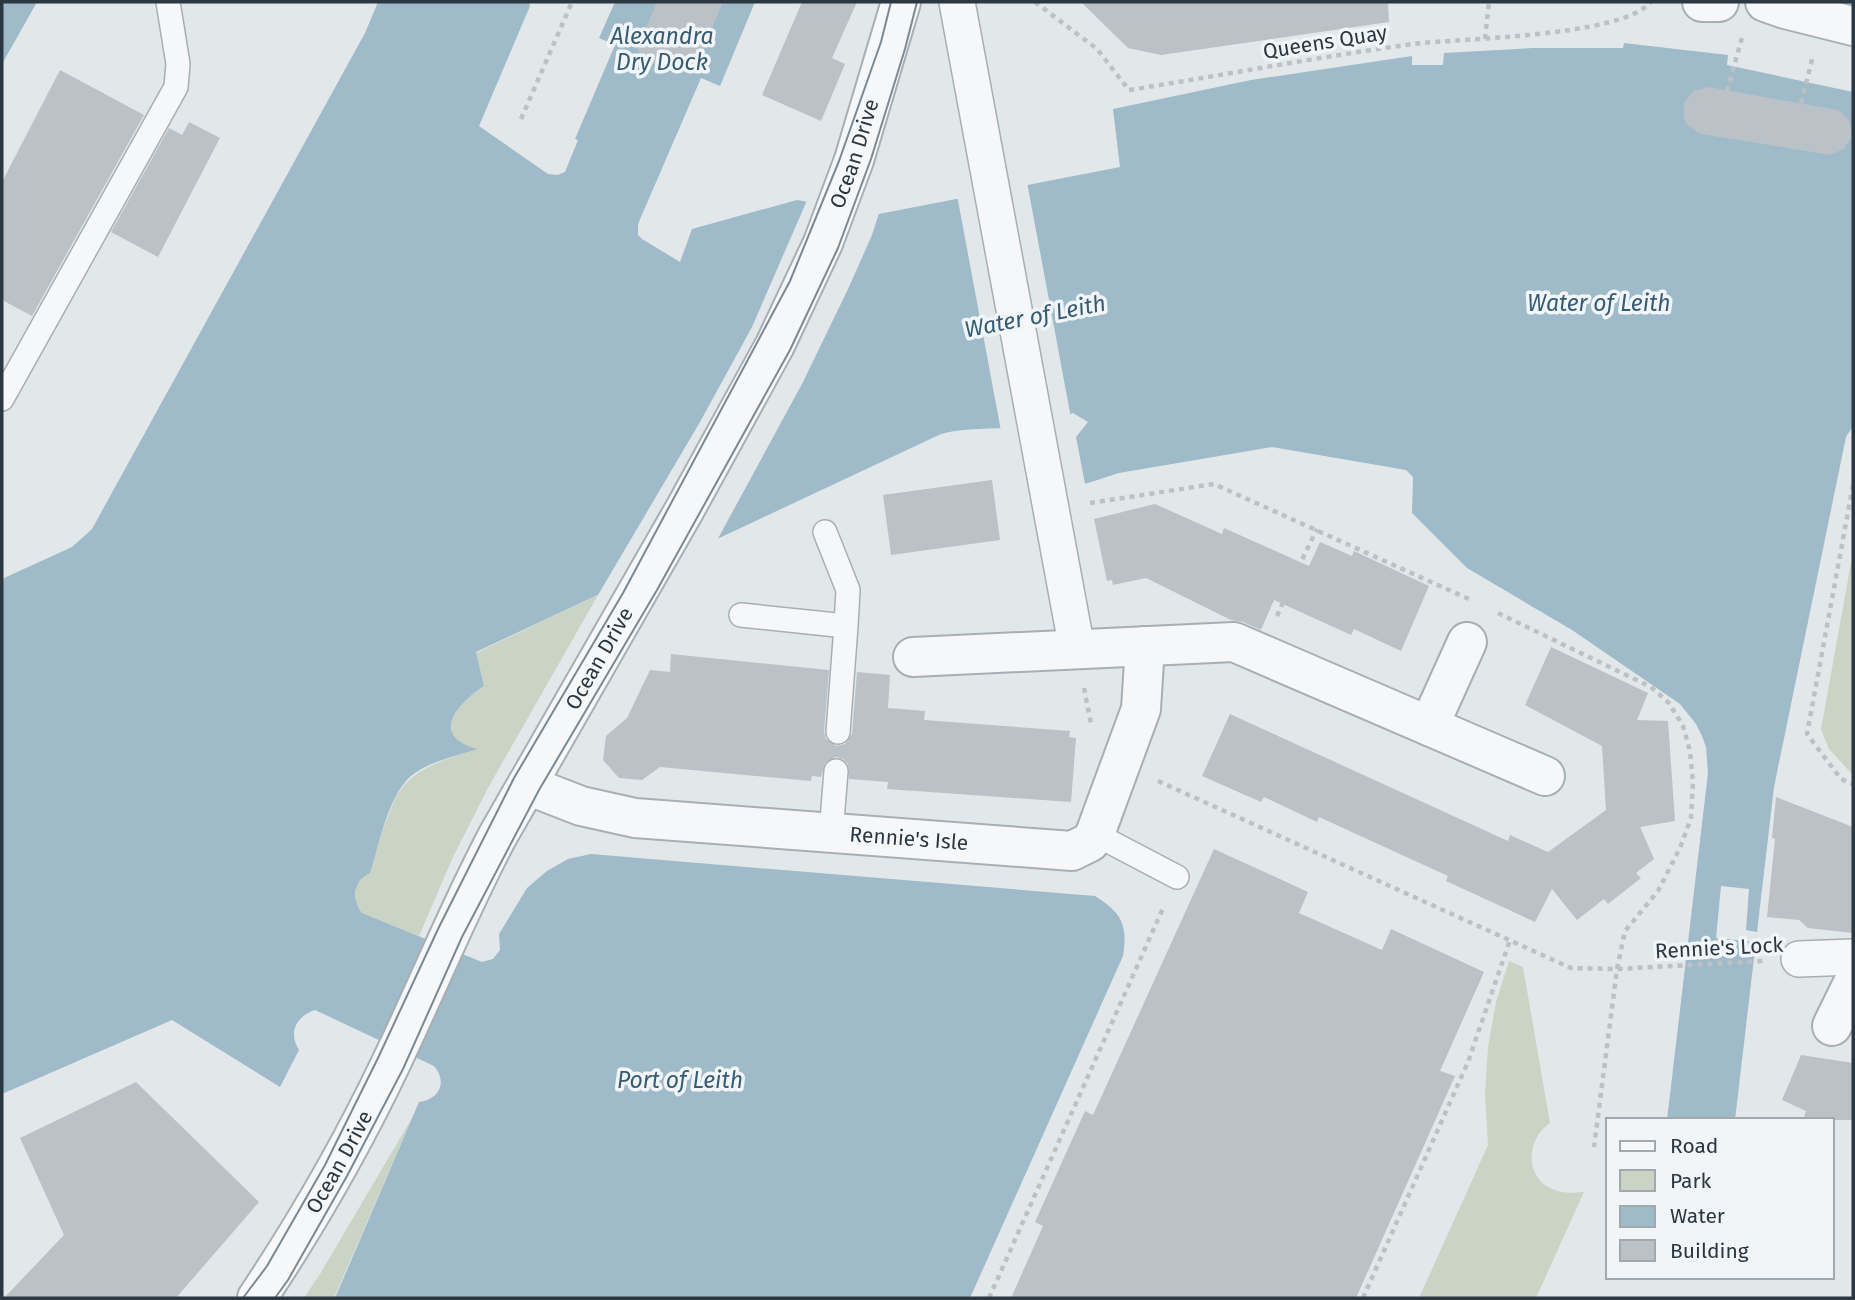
<svg xmlns="http://www.w3.org/2000/svg" width="1855" height="1300" font-family="'Fira Sans',sans-serif">
  <style>
    .green { fill: #cad4c4 }
    .water { fill: #9fbac8 }
    .pier { fill: #e2e7ea }
    .building { fill: #bac1c7 }
    .lines { fill: none; stroke-linecap: round; stroke-linejoin: round }
    .service-casing { stroke: #a7afb4; stroke-width: 26 }
    .pedestrian-casing { stroke: #a7afb4; stroke-width: 38 }
    .minor-casing { stroke: #a7afb4; stroke-width: 42 }
    .path { stroke: #bcc1c5; stroke-width: 4.5; stroke-dasharray: 5 5; stroke-linecap: butt }
    .service { stroke: #f5f7f8; stroke-width: 23 }
    .pedestrian { stroke: #f5f7f8; stroke-width: 35 }
    .minor { stroke: #f5f7f8; stroke-width: 38 }
    .tram { stroke: #7c8993; stroke-width: 2 }
    .labels { text-anchor: middle; stroke-width: 7; stroke-linejoin: round; paint-order: stroke }
    .street-label { font-size: 21px; fill: #2b3741; stroke: #f2f5f7 }
    .water-label { font-size: 23px; font-style: italic; fill: #365c74; stroke: #f2f5f7 }
  </style>
  <rect width="100%" height="100%" fill="#e2e7ea"/>
  <!-- green -->
  <path class="green" d="M1853 552V775L1829 749 1821 729Z
    M598 595 489 786 453 857 419 936 362 913 355 901 356 886 365 875 396 796C415 766 444 761 475 749 429 736 459 703 484 686L476 653Z
    M1509 961 1523 967 1550 1123C1527 1138 1524 1175 1550 1188 1561 1194 1572 1193 1584 1192L1536 1298H1419L1488 1145 1485 1093 1488 1047 1496 1002Z
    M412 1118 334 1298H304L320 1274Z"/>
  <!-- water -->
  <path class="water" d="M2 2H37L2 64Z
    M378 2H529L530 6 479 126 548 174 558 175 565 172 578 140 575 139 615 45 599 38 615 2H755L720 86 701 78 638 224V235L642 239 680 262 692 229 797 200 879 214 1120 167 1113 109 1251 80 1412 56V65H1443L1444 53 1533 48H1623L1624 43 1728 55 1727 65 1853 92V426L1846 437 1774 787 1735 1120H1667L1708 773 1706 747 1702 736 1696 724 1680 704 1572 630 1467 568 1412 513 1413 477 1406 470 1272 447 1119 473 1085 484 1076 437 1088 422 1073 413C1056 420 1037 426 1019 427 992 430 967 427 941 434L476 652 484 686C457 704 429 736 477 749 457 756 432 761 415 773 389 790 379 845 370 873 353 881 351 899 362 913L482 962 493 959 500 950 499 934 527 888 547 871 568 859 591 854 1095 896C1122 913 1128 925 1123 956L970 1298H335L419 1102C439 1100 448 1082 434 1066L315 1010C296 1016 288 1033 299 1050L280 1087 172 1020 2 1094V579L72 547 92 529 365 33Z"/>
  <!-- pier -->
  <path class="pier" d="M1027 182 1071 418 1040 428 1001 431 957 195Z
    M808 198 880 210 872 235 849 287 802 384 715 544 608 594 598 595 700 422 752 327Z
    M1721 886 1749 889 1746 930 1757 932 1756 942 1716 938Z"/>
  <!-- building -->
  <path class="building" d="M657 2H723L693 73 675 72 662 69 650 61 637 49Z
    M802 2H857L832 58 845 64 821 121 762 95Z
    M1081 2H1388L1389 22 1161 55 1128 48Z
    M60 70 144 115 32 316 2 300V182Z
    M1709 87 1838 110 1849 120 1852 136 1844 149 1830 155 1701 134 1688 126 1684 119V103L1693 91Z
    M189 122 220 138 158 257 111 232 169 128 182 135Z
    M992 480 1000 540 891 555 883 495Z
    M1155 504 1222 534 1224 528 1309 566 1320 542 1352 556 1354 551 1429 586 1401 651 1354 629 1351 635 1274 600 1261 630 1243 622 1231 620 1146 578 1113 585 1112 580 1107 581 1094 519Z
    M1551 647 1648 693 1637 720 1668 721 1675 821 1640 827 1654 859 1636 873 1641 878 1608 904 1604 899 1577 920 1552 889 1535 922 1446 881 1448 876 1319 817 1317 822 1264 797 1261 802 1202 776 1230 714 1508 841 1510 835 1548 852 1606 810 1602 746 1525 705Z
    M671 654 829 670 824 732 826 739 836 746 845 744 852 734 857 672 890 675 888 708 925 711 924 720 1070 731 1069 737 1076 738 1071 802 887 789 888 782 849 779 848 764 843 759 836 757 825 763 821 777 812 776 811 781 660 767 642 780 619 778 603 760 606 736 627 718 650 670 670 672Z
    M1776 797 1853 827V933L1808 928 1799 920 1767 917 1775 839 1772 838Z
    M1214 849 1308 892 1299 913 1382 950 1391 929 1484 972 1440 1071 1455 1076 1356 1298H1011L1043 1226 1035 1222 1085 1111 1093 1115Z
    M1801 1055 1853 1063V1120H1803L1806 1111 1782 1100Z
    M136 1082 259 1202 176 1298H4L64 1235 20 1138Z"/>
  <g class="lines">
    <!-- service casing -->
    <g class="service-casing">
      <path id="service" d="M2 399 176 87 178 64 168 2
        M825 532 848 590 846 626
        M741 615 846 626 838 732
        M831 833 836 771
        M1095 834 1177 877"/>
    </g>
    <!-- pedestrian casing -->
    <g class="pedestrian-casing">
      <path id="pedestrian" d="M957 2 1077 649
        M1799 959 1853 957"/>
    </g>
    <!-- minor casing -->
    <g class="minor-casing">
      <g id="minor">
        <path d="M1702 2H1719"/>
        <path d="M1765 2 1785 9 1853 26"/>
        <path d="M913 657 1234 642 1545 776"/>
        <path d="M1429 726 1467 642"/>
        <path id="s1" d="M527 785 581 806 635 818 1072 851 1090 842 1095 834 1141 709 1145 646"/>
        <path d="M1832 1026 1853 983"/>
        <path id="s2" d="M257 1298C307 1223 352 1145 391 1063 427 988 458 911 497 837L685 509 775 345 823 243 854 160 901 2"/>
      </g>
    </g>
    <!-- path -->
    <path class="path" d="M1035 2 1097 49 1129 90C1224 75 1318 57 1413 44 1462 38 1621 37 1651 2
      M1485 39 1489 2
      M1727 91 1743 34
      M1801 103 1813 56
      M521 119 572 2
      M1853 485 1807 734 1841 779 1853 784
      M1090 503 1214 484 1471 600
      M1298 568 1317 529
      M1498 613 1651 687 1669 703 1683 726 1690 751 1693 783 1691 818 1680 848 1658 891 1625 931 1617 969 1594 1147
      M1277 616 1285 598
      M1084 688 1091 724
      M1158 781 1571 968 1617 969 1763 961
      M989 1298 1164 906
      M1363 1298 1468 1062 1510 940"/>
    <!-- service -->
    <use href="#service" class="service"/>
    <!-- pedestrian -->
    <use href="#pedestrian" class="pedestrian"/>
    <!-- minor -->
    <use href="#minor" class="minor"/>
    <!-- tram -->
    <path class="tram" d="M243 1298 267 1266 325 1165 378 1058 439 927 514 778 623 593 790 281 839 161 881 42 891 2
      M275 1298 288 1280 347 1176 403 1069 462 937 539 790 657 590 790 350 838 248 871 159 905 49 917 2"/>
  </g>
  <g class="labels">
    <!-- street labels -->
    <g class="street-label">
      <text transform="translate(1325 42) rotate(-9)" y="7">Queens Quay</text>
      <text dy="7" stroke="none"><textPath href="#s2" startOffset="1293">Ocean Drive</textPath></text>
      <text dy="7" stroke="none"><textPath href="#s2" startOffset="726">Ocean Drive</textPath></text>
      <text dy="7" stroke="none"><textPath href="#s1" startOffset="388">Rennie's Isle</textPath></text>
      <text transform="translate(1719 948) rotate(-3)" y="7">Rennie's Lock</text>
      <text dy="7" stroke="none"><textPath href="#s2" startOffset="159">Ocean Drive</textPath></text>
    </g>
    <!-- water labels -->
    <g class="water-label">
      <text x="662" y="44">Alexandra<tspan x="662" dy="26">Dry Dock</tspan></text>
      <text x="1599" y="311">Water of Leith</text>
      <text transform="translate(1035 316) rotate(-11)" y="8">Water of Leith</text>
      <text x="680" y="1088">Port of Leith</text>
    </g>
  </g>
  <!-- border -->
  <rect width="1855" height="1300" fill="none" stroke="#2b3741" stroke-width="7"/>
  <!-- legend -->
  <rect x="1606" y="1118" width="228" height="161" fill="#f2f5f7" stroke="#a2a9ae" stroke-width="2"/>
  <rect x="1620" y="1141" width="35" height="10" fill="#f5f7f8" stroke="#a2a9ae" stroke-width="2"/>
  <text x="1670" y="1153" font-size="21" fill="#2b3741">Road</text>
  <rect x="1620" y="1170" width="35" height="21" fill="#cad4c4" stroke="#a2a9ae" stroke-width="2"/>
  <text x="1670" y="1188" font-size="21" fill="#2b3741">Park</text>
  <rect x="1620" y="1206" width="35" height="21" fill="#9fbac8" stroke="#a2a9ae" stroke-width="2"/>
  <text x="1670" y="1223" font-size="21" fill="#2b3741">Water</text>
  <rect x="1620" y="1240" width="35" height="21" fill="#bac1c7" stroke="#a2a9ae" stroke-width="2"/>
  <text x="1670" y="1258" font-size="21" fill="#2b3741">Building</text>
</svg>
